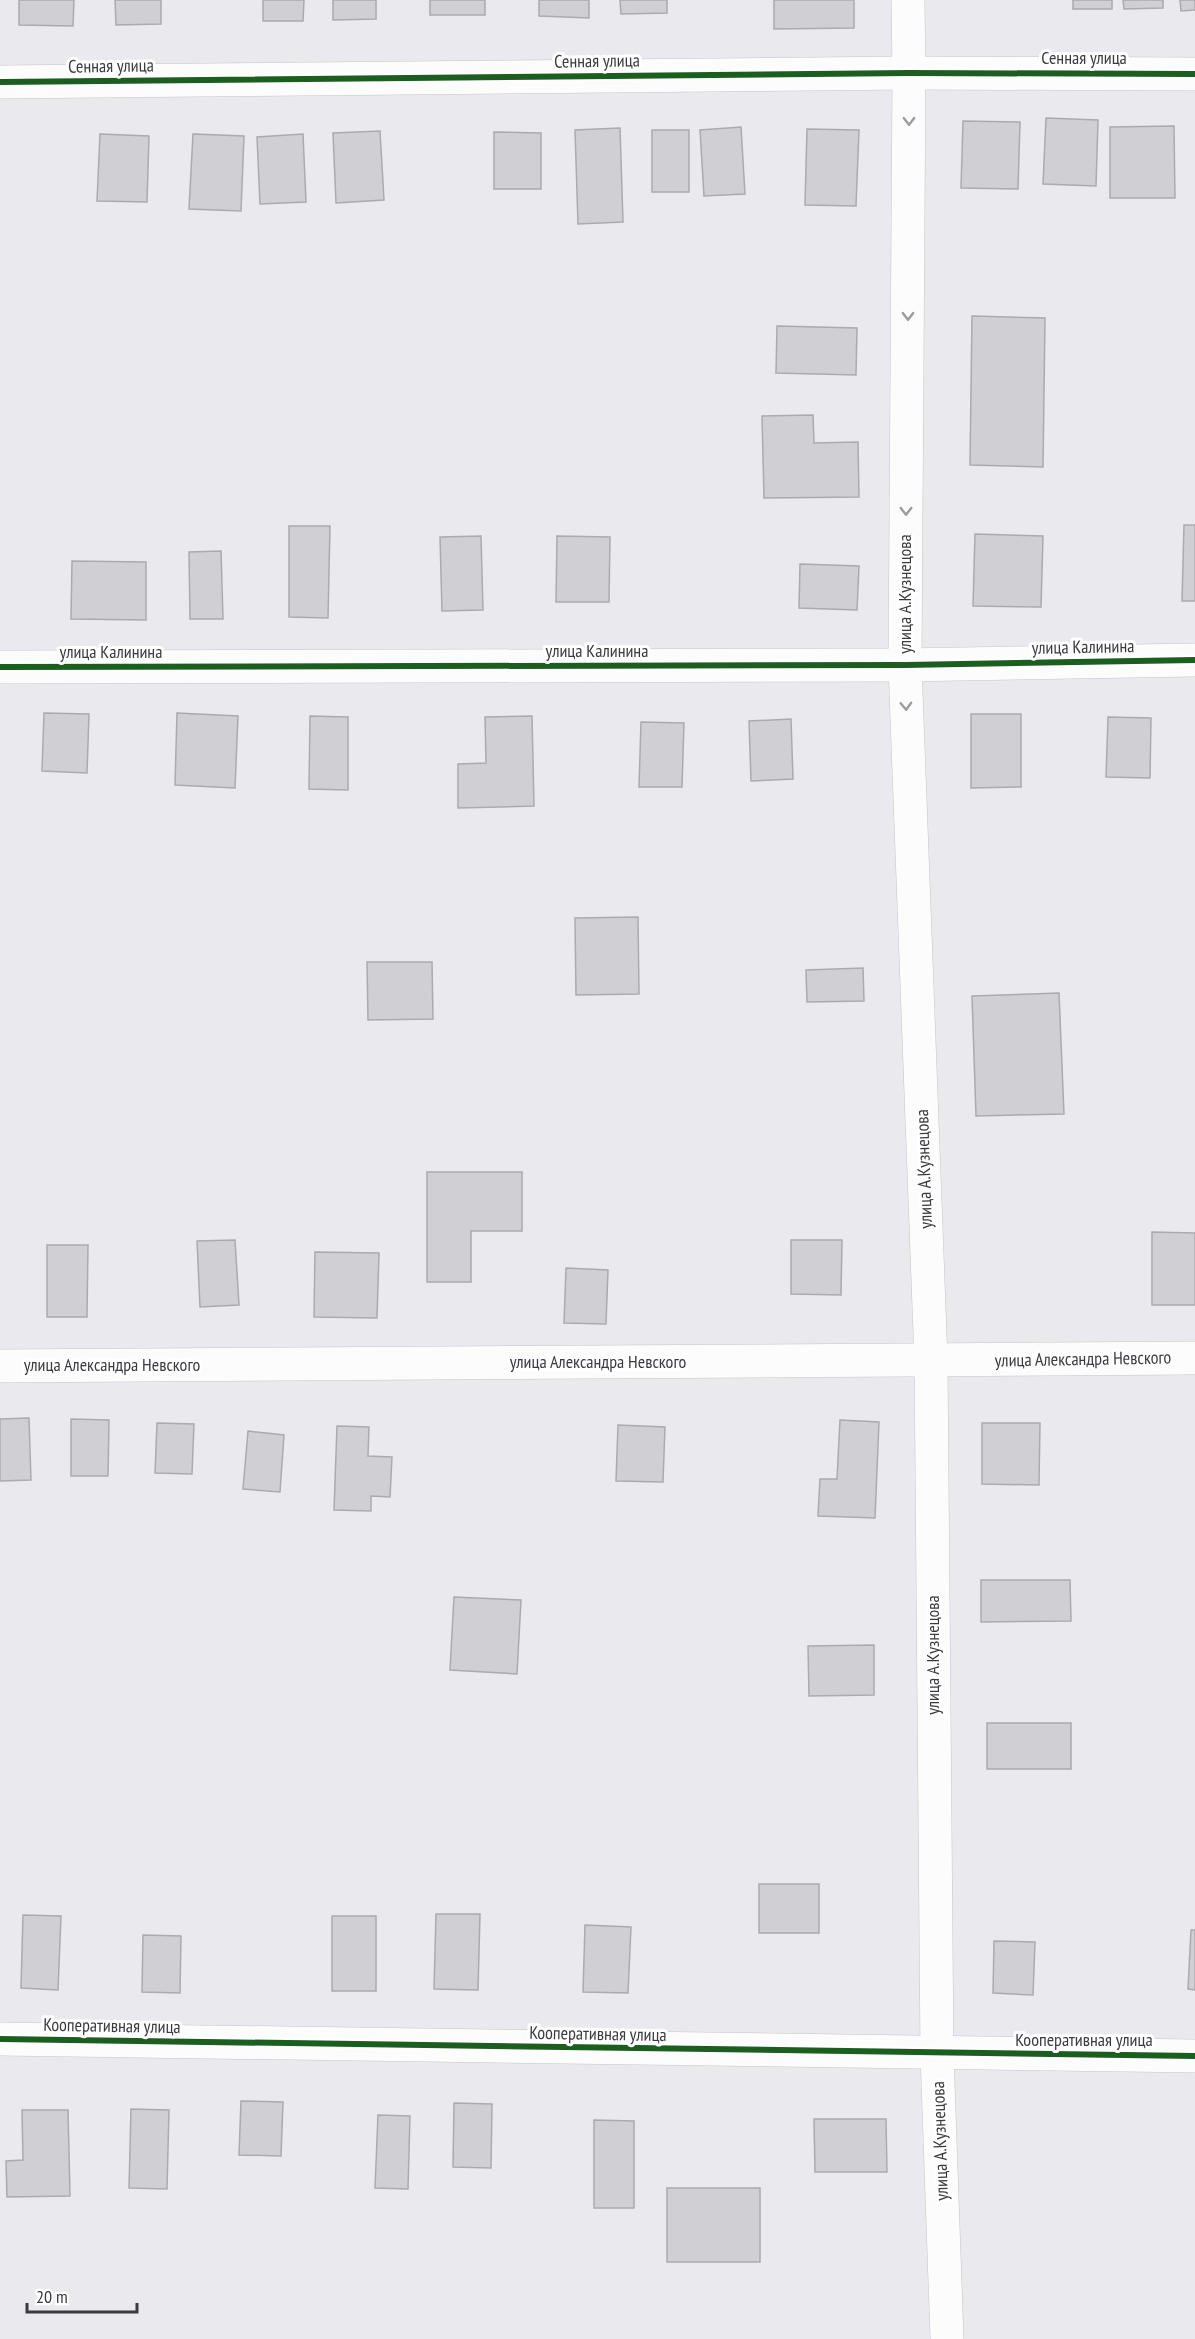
<svg xmlns="http://www.w3.org/2000/svg" width="1195" height="2339" font-family="'PT Sans Narrow',sans-serif">
  <style>
    .building { fill: #d0d0d4; stroke: #ababaf; stroke-width: 1.5 }
    .lines { fill: none; stroke-linecap: round; stroke-linejoin: round }
    .minor-casing { stroke: #c5c5c9; stroke-width: 34 }
    .major-casing { stroke: #c5c5c9; stroke-width: 34 }
    .minor { stroke: #fcfcfc; stroke-width: 33 }
    .major { stroke: #fcfcfc; stroke-width: 33 }
    .cycleway-casing { stroke: #fff; stroke-width: 10 }
    .cycleway { stroke: #1b5e20; stroke-width: 6 }
    .oneway { stroke: #9b9c9e }
    .labels { text-anchor: middle; stroke-width: 6; stroke-linejoin: round; paint-order: stroke }
    .street-label { font-size: 18px; fill: #3a3b3f; stroke: #fff }
  </style>
  <rect width="100%" height="100%" fill="#e9e9ee"/>
  <!-- building -->
  <path class="building" d="M19 0H74L73 26 19 25Z
    M115 0H161V24L116 25Z
    M263 0H304L303 21H263Z
    M333 0H376V19L333 20Z
    M430 0H485V15H430Z
    M539 0H589V18L539 16Z
    M620 0H667V13L621 14Z
    M774 0H854V28L774 29Z
    M1073 0H1112V9H1073Z
    M1123 0H1163V8L1124 9Z
    M1180 0H1195V10L1181 11Z
    M1046 118 1098 120 1096 186 1043 184Z
    M963 121 1020 122 1018 189 961 188Z
    M1174 126 1175 198H1110V127Z
    M741 127 745 194 704 196 700 130Z
    M620 128 623 222 578 224 575 130Z
    M807 129 859 130 856 206 805 205Z
    M652 130H689V192H652Z
    M380 131 384 200 336 203 333 133Z
    M494 132 541 133V189H494Z
    M100 134 149 136 147 202 97 201Z
    M193 134 244 136 241 211 189 209Z
    M303 134 306 202 260 204 257 137Z
    M972 316 1045 318 1043 467 970 465Z
    M777 326 857 328 856 375 776 373Z
    M813 415 814 443 858 442 859 497 764 498 762 416Z
    M1184 525H1195V601H1182Z
    M289 526H330L328 618 289 617Z
    M975 534 1043 536 1041 607 973 606Z
    M481 536 483 610 442 611 440 537Z
    M557 536 610 537 609 602H556Z
    M221 551 223 619H190L189 552Z
    M72 561 146 562V620L71 619Z
    M800 564 859 566 857 610 799 608Z
    M44 713 89 714 87 773 42 771Z
    M177 713 238 716 235 788 175 785Z
    M971 714H1021V787L971 788Z
    M310 716 348 717V790L309 789Z
    M532 716 534 806 458 808V764L486 763 485 717Z
    M1108 717 1151 718 1150 778 1106 777Z
    M791 719 793 779 751 781 749 721Z
    M641 722 684 723 682 787H639Z
    M638 917 639 994 576 995 575 918Z
    M367 962H432L433 1019 368 1020Z
    M863 968 864 1001 807 1002 806 970Z
    M1059 993 1064 1114 976 1116 972 996Z
    M427 1172H522V1231H471V1282H427Z
    M1152 1232 1195 1233V1305H1152Z
    M235 1240 239 1305 200 1307 197 1241Z
    M791 1240H842L841 1295 791 1294Z
    M47 1245H88L87 1317H47Z
    M315 1252 379 1253 377 1318 314 1317Z
    M566 1268 608 1270 606 1324 564 1323Z
    M29 1418 31 1480 0 1481V1419Z
    M71 1419 109 1420 108 1476H71Z
    M840 1420 879 1422 875 1518 818 1516 820 1479H837Z
    M157 1423 194 1424 192 1474 155 1473Z
    M982 1423H1040L1039 1485 982 1484Z
    M618 1425 665 1427 663 1482 616 1481Z
    M337 1426 369 1427 368 1456 392 1457 390 1497 371 1496V1511L334 1510Z
    M248 1431 284 1435 280 1492 243 1489Z
    M981 1580H1070L1071 1621 981 1622Z
    M454 1597 521 1600 517 1674 450 1670Z
    M874 1645V1695L809 1696 808 1646Z
    M987 1723H1071V1769H987Z
    M759 1884H819V1933H759Z
    M436 1914H480L478 1990 434 1989Z
    M23 1915 61 1916 58 1990 21 1988Z
    M332 1916H376V1991H332Z
    M585 1925 631 1927 628 1993 583 1992Z
    M1191 1930H1195V1990L1188 1989Z
    M143 1935 181 1936 180 1993 142 1992Z
    M994 1941 1035 1942 1033 1995 993 1993Z
    M241 2101 283 2102 281 2156 239 2155Z
    M454 2103 492 2104 491 2168 453 2167Z
    M131 2109 169 2110 167 2189 129 2188Z
    M22 2110H68L70 2196 7 2197 6 2161 23 2160Z
    M378 2115 410 2116 408 2189 375 2188Z
    M814 2119H886L887 2172H815Z
    M594 2120 634 2121V2208H594Z
    M667 2188H760V2262H667Z"/>
  <g class="lines">
    <!-- minor casing -->
    <g class="minor-casing">
      <path id="minor" d="M0 82 909 73 1195 74
        M0 667 905 665 1195 660
        M0 1366 1195 1358
        M0 2039 1195 2056"/>
    </g>
    <!-- major casing -->
    <g class="major-casing">
      <path id="major" d="M908 0 909 73 905 665 931 1361 937 2054 947 2339"/>
    </g>
    <!-- minor -->
    <use href="#minor" class="minor"/>
    <!-- major -->
    <use href="#major" class="major"/>
    <!-- cycleway casing -->
    <g class="cycleway-casing">
      <path id="cycleway" d="M0 82 909 73 1195 74
        M0 667 905 665 1195 660
        M0 2039 1195 2056"/>
    </g>
    <!-- cycleway -->
    <use href="#cycleway" class="cycleway"/>
  </g>
  <!-- one-way arrows -->
  <defs><path id="oneway-chevron" d="M-2-3.5L2.5 0L-2 3.5" fill="none" stroke-width="1.6" stroke-linecap="round" stroke-linejoin="round" transform="scale(1.5)"/></defs>
  <g class="oneway">
    <use href="#oneway-chevron" transform="translate(909 121) rotate(90)"/>
    <use href="#oneway-chevron" transform="translate(908 316) rotate(90)"/>
    <use href="#oneway-chevron" transform="translate(906 511) rotate(90)"/>
    <use href="#oneway-chevron" transform="translate(906 706) rotate(88)"/>
  </g>
  <g class="labels">
    <!-- street labels -->
    <g class="street-label">
      <text x="1084" y="64">Сенная улица</text>
      <text transform="translate(597 61) rotate(-1)" y="6">Сенная улица</text>
      <text transform="translate(111 66) rotate(-1)" y="6">Сенная улица</text>
      <text transform="translate(905 594) rotate(-90)" y="6">улица А.Кузнецова</text>
      <text transform="translate(1083 647) rotate(-1)" y="6">улица Калинина</text>
      <text x="597" y="657">улица Калинина</text>
      <text x="111" y="658">улица Калинина</text>
      <text transform="translate(924 1169) rotate(-92)" y="6">улица А.Кузнецова</text>
      <text transform="translate(1083 1359) rotate(-1)" y="6">улица Александра Невского</text>
      <text x="598" y="1368">улица Александра Невского</text>
      <text x="112" y="1371">улица Александра Невского</text>
      <text transform="translate(933 1655) rotate(-90)" y="6">улица А.Кузнецова</text>
      <text transform="translate(112 2026) rotate(1)" y="6">Кооперативная улица</text>
      <text transform="translate(598 2034) rotate(1)" y="6">Кооперативная улица</text>
      <text x="1084" y="2046">Кооперативная улица</text>
      <text transform="translate(940 2141) rotate(-92)" y="6">улица А.Кузнецова</text>
    </g>
  </g>
  <!-- scale -->
  <path d="M27 2303v9h110v-9" fill="none" stroke="#3a3b3f" stroke-width="3"/>
  <text x="36" y="2303" font-size="18" fill="#3a3b3f" stroke="#ffffff" stroke-width="4.5" paint-order="stroke">20 m</text>
</svg>
